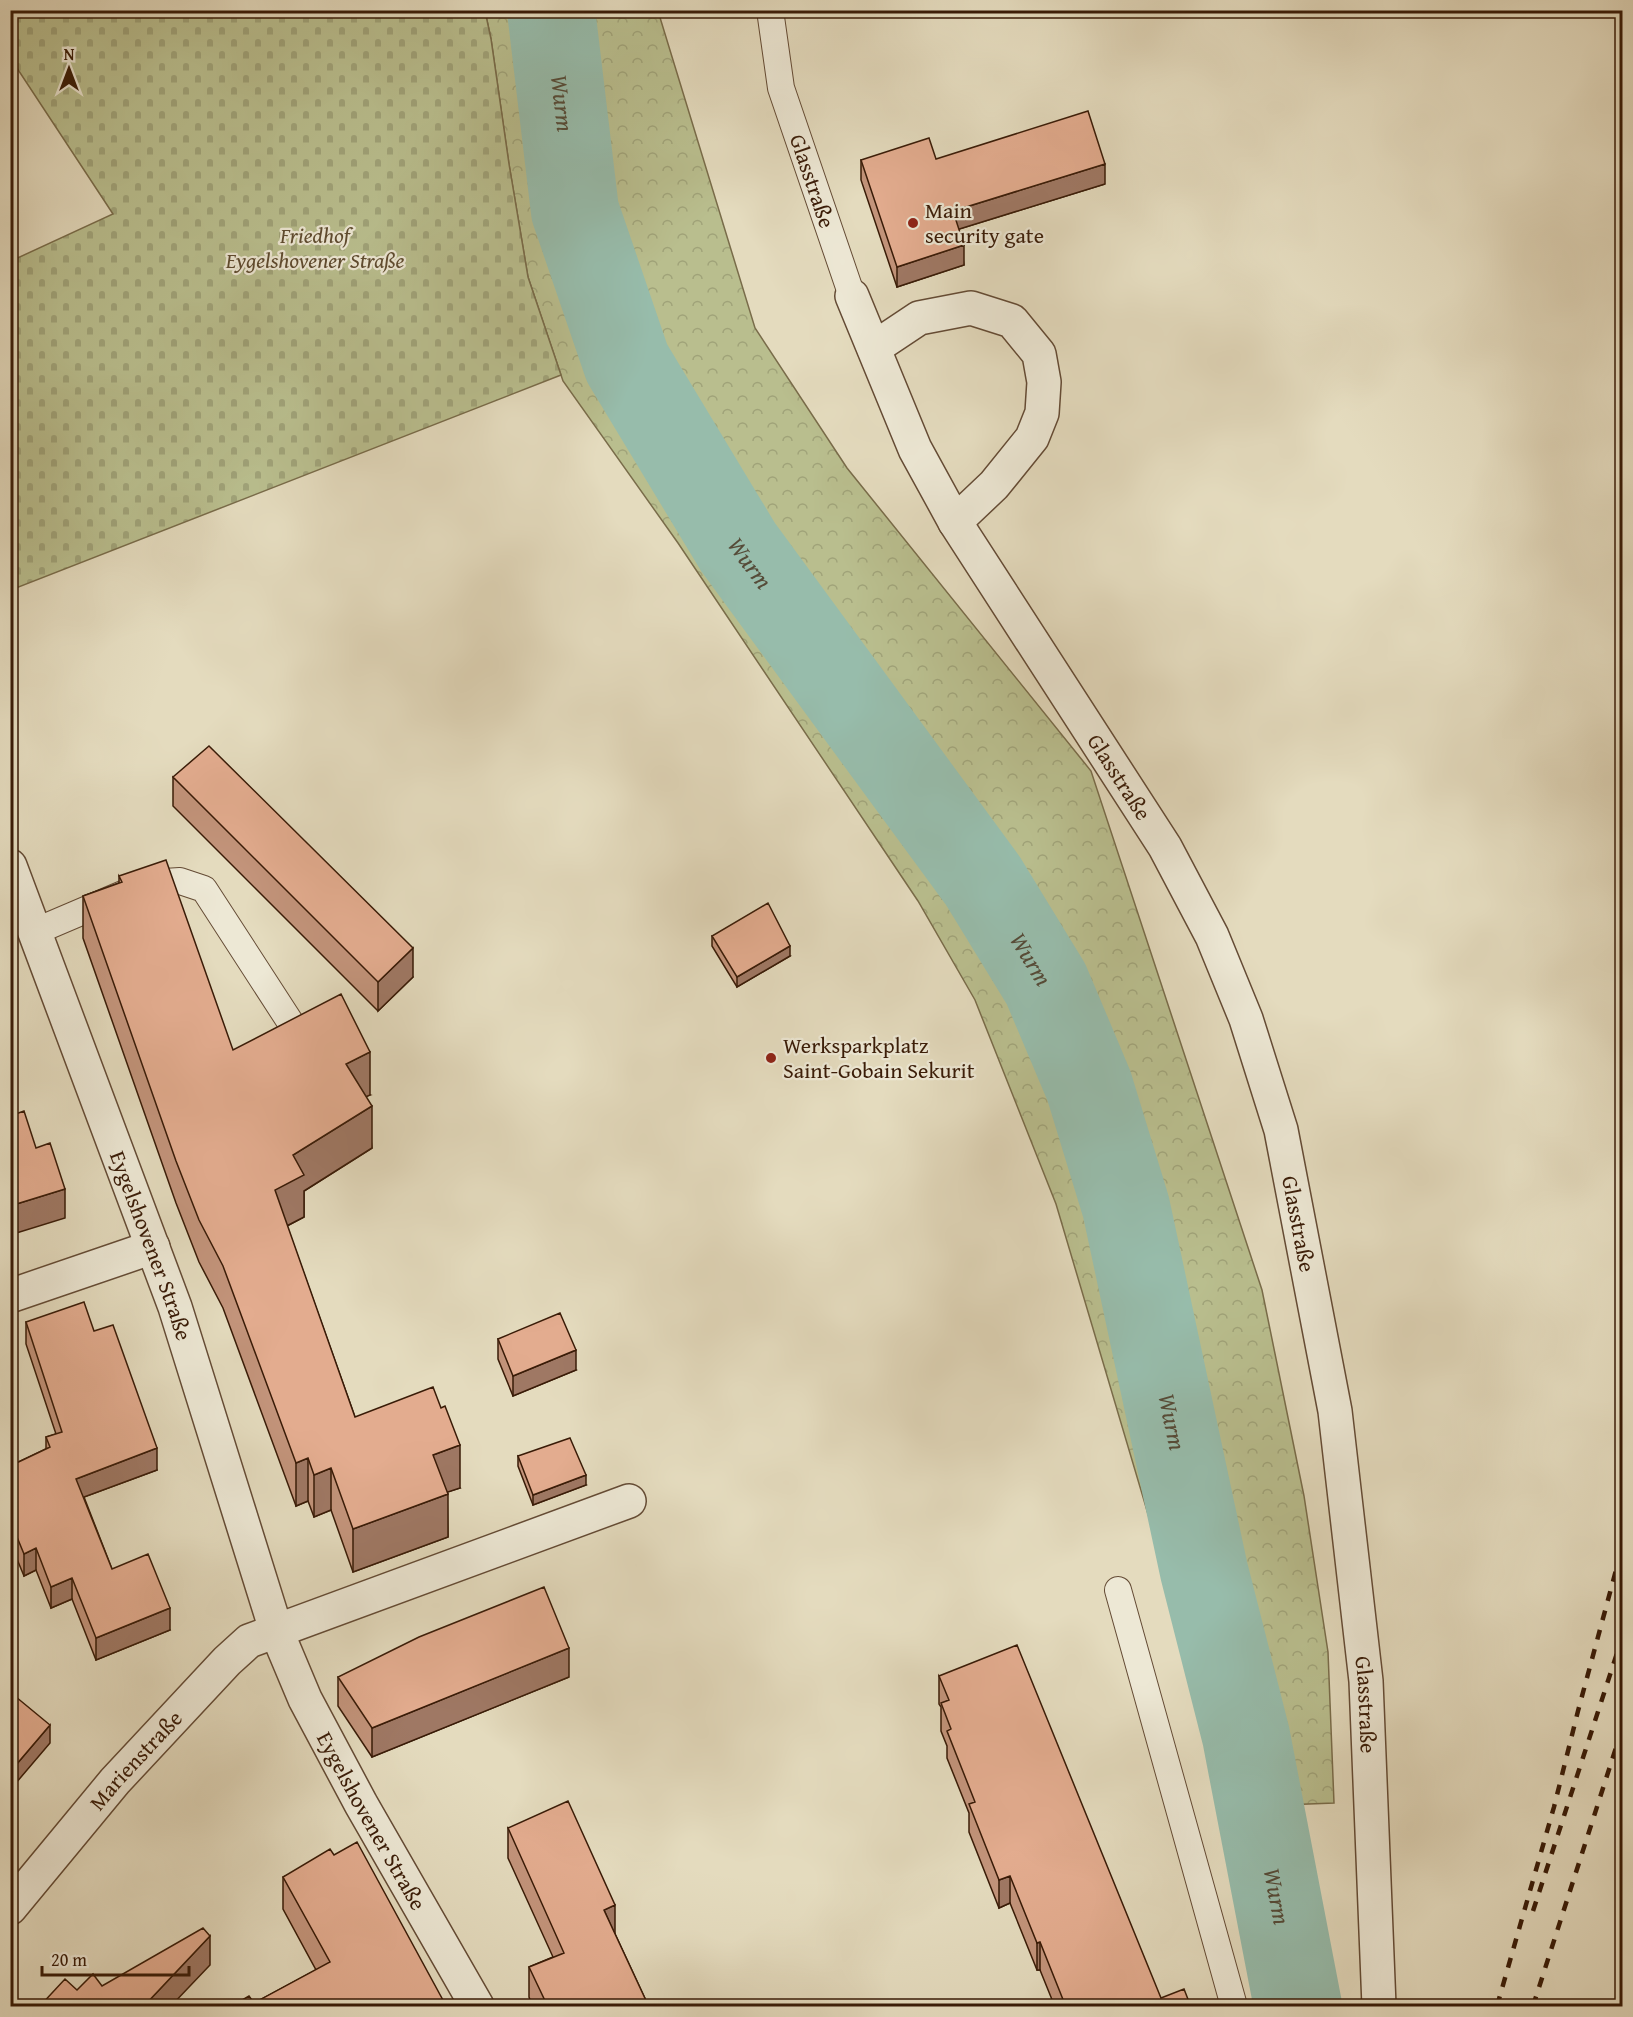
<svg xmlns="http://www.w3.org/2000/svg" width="1633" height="2017" font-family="'Gentium Book Plus',serif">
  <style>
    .forest { fill: url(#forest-crowns); stroke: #796c4a; stroke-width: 1.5 }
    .cemetery { fill: url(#cemetery-stones); stroke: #796c4a; stroke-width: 1.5 }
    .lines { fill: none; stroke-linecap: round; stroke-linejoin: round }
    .river { stroke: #97bcab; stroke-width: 88 }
    .lane-casing { stroke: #644b35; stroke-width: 28 }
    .street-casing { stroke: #644b35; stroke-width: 36 }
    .lane { stroke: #ede8d5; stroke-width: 26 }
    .street { stroke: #ede8d5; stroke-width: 33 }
    .rail { stroke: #391b07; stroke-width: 4.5; stroke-dasharray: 10 10; stroke-linecap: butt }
    .wall { fill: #c3947b; stroke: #391b07; stroke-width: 1.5 }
    .shaded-wall { fill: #9f7864; stroke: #391b07; stroke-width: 1.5 }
    .building { fill: #e3ac8f; stroke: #391b07; stroke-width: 1.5 }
    .poi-dot { fill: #8f2418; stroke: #ede8d5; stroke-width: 2 }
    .labels { text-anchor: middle; stroke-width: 4.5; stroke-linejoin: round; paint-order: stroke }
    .street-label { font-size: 22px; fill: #391b07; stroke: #ede8d5 }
    .poi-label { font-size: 22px; fill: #391b07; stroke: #ede8d5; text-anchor: start }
    .park-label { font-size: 22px; font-style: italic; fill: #5f4c30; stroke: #ede8d5 }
    .water-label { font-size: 24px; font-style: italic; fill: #554b38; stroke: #ede8d5 }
  </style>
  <defs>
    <pattern id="forest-crowns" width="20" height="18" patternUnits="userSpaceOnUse" patternTransform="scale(1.5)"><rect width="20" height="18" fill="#b9be8e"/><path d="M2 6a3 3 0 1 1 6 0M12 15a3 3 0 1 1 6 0" fill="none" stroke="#a0a379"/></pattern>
    <pattern id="cemetery-stones" width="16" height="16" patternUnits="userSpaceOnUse" patternTransform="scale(1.5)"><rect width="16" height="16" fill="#b9be8e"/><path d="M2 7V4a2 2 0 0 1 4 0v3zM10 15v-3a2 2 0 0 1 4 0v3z" fill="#a0a379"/></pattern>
  </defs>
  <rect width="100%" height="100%" fill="#e4dbbe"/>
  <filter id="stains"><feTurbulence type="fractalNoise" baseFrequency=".00333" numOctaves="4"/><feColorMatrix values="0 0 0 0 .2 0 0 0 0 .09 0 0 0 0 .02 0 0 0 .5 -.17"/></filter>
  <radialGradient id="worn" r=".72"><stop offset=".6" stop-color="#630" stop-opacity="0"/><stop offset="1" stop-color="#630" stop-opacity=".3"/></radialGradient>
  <!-- forest -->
  <path class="forest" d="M485 11H658L755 328 847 468 1091 771 1262 1290 1304 1496 1328 1652 1334 1803 1235 1807 1056 1204 975 1000 918 901 678 543 563 381 528 277 509 164 491 39Z"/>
  <!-- cemetery -->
  <path class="cemetery" d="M11 10 485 11 491 39 509 164 528 277 561 375 11 590V261L113 214 11 59Z"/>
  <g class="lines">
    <!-- river -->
    <path class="river" id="s1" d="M551 10 575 211 627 363 738 547 983 881 1046 984 1089 1086 1126 1207 1204 1571 1246 1736 1298 2006"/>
    <!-- lane casing -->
    <g class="lane-casing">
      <g id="lane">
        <path id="s2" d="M770 10 781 88 852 296"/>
        <path d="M34 932 149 883 180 881 204 889 296 1031"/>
        <path d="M1118 1590 1234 2006"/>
      </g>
    </g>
    <!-- street casing -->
    <g class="street-casing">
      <g id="street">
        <path id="s3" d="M852 296 915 449 955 522 1165 847 1212 936 1246 1019 1281 1130 1335 1411 1366 1681 1379 2006"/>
        <path d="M874 348 919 318 971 308 1012 321 1039 354 1044 382 1042 413 1032 438 994 485 955 522"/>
        <path id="s4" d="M10 866 175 1307 276 1630 305 1699 361 1804 477 2006"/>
        <path d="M10 1296 153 1247"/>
        <path id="s5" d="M10 1908 115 1781 227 1661 249 1641 629 1501"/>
      </g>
    </g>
    <!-- lane -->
    <use href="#lane" class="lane"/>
    <!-- street -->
    <use href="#street" class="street"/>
    <!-- rail -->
    <path class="rail" d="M1533 1911 1622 1638
      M1497 2006 1554 1807 1578 1711 1622 1548
      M1533 2006 1622 1729"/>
  </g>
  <!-- wall -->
  <path class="wall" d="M936 159 1105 184 959 229 964 265 897 287 861 180V160Z
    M173 777 413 977 378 1011 173 806Z
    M119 876 233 1050 370 1095 366 1096 372 1148 304 1191V1217L287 1226 355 1417 460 1488 447 1492 448 1537 353 1572 331 1510 314 1517 308 1501 296 1506 223 1308 199 1262 176 1203 83 938V896L119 883Z
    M712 936 790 956 737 987 712 946Z
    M26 1322 94 1331 157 1470 84 1497 112 1569 170 1630 96 1660 72 1599 51 1608 36 1570 24 1576 12 1547 10 1466 46 1449V1437L56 1434 26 1344Z
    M498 1339 576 1370 513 1396 498 1359Z
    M518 1456 586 1485 533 1505 518 1466Z
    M939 1676 1161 1998 1191 2007H1055L1040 1970H1037L1010 1903 999 1908 969 1832V1813L947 1758V1746L941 1731V1707L939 1704Z
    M338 1677H569L372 1757 338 1706Z
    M508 1828 615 1934 649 2007H533L529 1997V1967L553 1957 508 1858Z
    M334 1855 444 2007 254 2003 316 1970 283 1909V1877Z"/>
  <!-- shaded-wall -->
  <path class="shaded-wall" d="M1105 164V184L953 231V211Z
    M964 245V265L897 287V267Z
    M790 946V956L737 987V977Z
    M413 948V977L378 1011V982Z
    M370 1052V1095L346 1106V1064Z
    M14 1065V1081L10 1086V1070Z
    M372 1106V1148L304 1191V1217L275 1232V1190L293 1155Z
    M65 1189V1218L10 1235V1206Z
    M576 1350V1370L513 1396V1376Z
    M460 1445V1488L433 1497V1455Z
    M157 1448V1470L76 1500V1479Z
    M308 1458V1501L296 1506V1463Z
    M331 1468V1510L314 1517V1475Z
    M586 1475V1485L533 1505V1495Z
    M448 1494V1537L353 1572V1529Z
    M10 1525H12V1547H10Z
    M36 1548V1570L24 1576V1554Z
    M72 1578V1599L51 1608V1587Z
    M170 1608V1630L96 1660V1638Z
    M569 1648V1677L372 1757V1728Z
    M50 1725V1743L10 1790V1772Z
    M1010 1876V1903L999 1908V1880Z
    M615 1905V1935L604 1910Z
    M210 1936V1965L170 2007H143Z
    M1040 1942V1970H1037V1943Z
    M444 2002V2007H436Z"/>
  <!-- building -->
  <path class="building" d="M1088 111 1105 164 953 211 964 245 897 267 861 160 929 138 936 159Z
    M209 746 413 948 378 982 173 777Z
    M166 860 233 1050 341 994 370 1052 346 1064 372 1106 293 1155 304 1175 275 1190 355 1417 433 1387 441 1408 445 1406 460 1445 433 1455 448 1494 353 1529 331 1468 314 1475 308 1458 296 1463 223 1266 199 1220 176 1161 83 896 122 882 119 876Z
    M768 903 790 946 737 977 712 936Z
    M10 1063 14 1065 10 1070Z
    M24 1111 36 1148 50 1143 65 1189 10 1206V1116Z
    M84 1302 94 1331 113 1325 157 1448 76 1479 112 1569 148 1554 170 1608 96 1638 72 1578 51 1587 36 1548 24 1554 12 1525H10V1466L50 1447 46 1437 62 1432 26 1322Z
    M560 1313 576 1350 513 1376 498 1339Z
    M570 1438 586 1475 533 1495 518 1456Z
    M544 1587 569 1648 372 1728 338 1677 419 1637Z
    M1017 1645 1161 1998 1184 1989 1191 2007H1066L1040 1942 1037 1943 1010 1876 999 1880 969 1804 975 1802 947 1731 951 1729 941 1703 949 1700 939 1676Z
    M10 1692 50 1725 10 1772Z
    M568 1801 615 1905 604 1910 649 2007H548L529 1967 564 1953 508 1828Z
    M357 1842 444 2002 436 2007H230L249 1996 254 2003 330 1962 283 1877 330 1849 334 1855Z
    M203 1928 210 1936 143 2007H39L65 1979 77 1990 93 1974 102 1986Z"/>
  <!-- markers -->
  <g class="poi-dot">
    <circle cx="913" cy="223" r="6"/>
    <circle cx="771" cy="1058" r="6"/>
  </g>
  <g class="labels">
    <!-- street labels -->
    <g class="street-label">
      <text dy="8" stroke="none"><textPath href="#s2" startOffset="177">Glasstraße</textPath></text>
      <text dy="8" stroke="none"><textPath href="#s3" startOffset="552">Glasstraße</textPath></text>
      <text dy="8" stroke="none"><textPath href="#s3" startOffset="1038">Glasstraße</textPath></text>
      <text dy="8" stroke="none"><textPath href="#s4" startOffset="405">Eygelshovener Straße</textPath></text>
      <text dy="8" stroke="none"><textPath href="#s3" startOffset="1524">Glasstraße</textPath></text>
      <text dy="8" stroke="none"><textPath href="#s5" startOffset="194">Marienstraße</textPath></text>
      <text dy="8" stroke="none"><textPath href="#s4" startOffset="1023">Eygelshovener Straße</textPath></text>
    </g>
    <!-- poi labels -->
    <g class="poi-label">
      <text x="925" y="218">Main<tspan x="925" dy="25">security gate</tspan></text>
      <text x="783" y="1053">Werksparkplatz<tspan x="783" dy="25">Saint-Gobain Sekurit</tspan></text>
    </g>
    <!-- park labels -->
    <g class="park-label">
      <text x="315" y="243">Friedhof<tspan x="315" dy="25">Eygelshovener Straße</tspan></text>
    </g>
    <!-- water labels -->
    <g class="water-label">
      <text dy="8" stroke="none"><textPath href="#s1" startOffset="94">Wurm</textPath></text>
      <text dy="8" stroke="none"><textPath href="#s1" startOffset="598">Wurm</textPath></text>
      <text dy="8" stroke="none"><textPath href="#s1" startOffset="1084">Wurm</textPath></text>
      <text dy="8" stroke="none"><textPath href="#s1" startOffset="1570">Wurm</textPath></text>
      <text dy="8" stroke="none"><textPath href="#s1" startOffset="2056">Wurm</textPath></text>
    </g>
  </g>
  <!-- margin -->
  <rect width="1633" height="2017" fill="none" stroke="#e4dbbe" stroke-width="36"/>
  <rect x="12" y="12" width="1609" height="1993" fill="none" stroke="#391b07" stroke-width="3"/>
  <rect x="18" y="18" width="1597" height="1981" fill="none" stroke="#391b07" stroke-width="1.5"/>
  <!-- north arrow -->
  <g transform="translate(69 69)" stroke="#ede8d5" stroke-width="4.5" paint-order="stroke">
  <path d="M0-4.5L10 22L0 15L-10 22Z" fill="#391b07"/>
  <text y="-9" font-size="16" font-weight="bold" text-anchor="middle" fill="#391b07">N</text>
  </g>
  <!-- scale -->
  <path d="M42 1966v9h147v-9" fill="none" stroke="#391b07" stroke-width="3"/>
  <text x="51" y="1966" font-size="18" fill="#391b07" stroke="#ede8d5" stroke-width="4.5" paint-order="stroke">20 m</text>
  <rect width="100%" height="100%" filter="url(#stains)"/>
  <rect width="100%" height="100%" fill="url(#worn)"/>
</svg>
